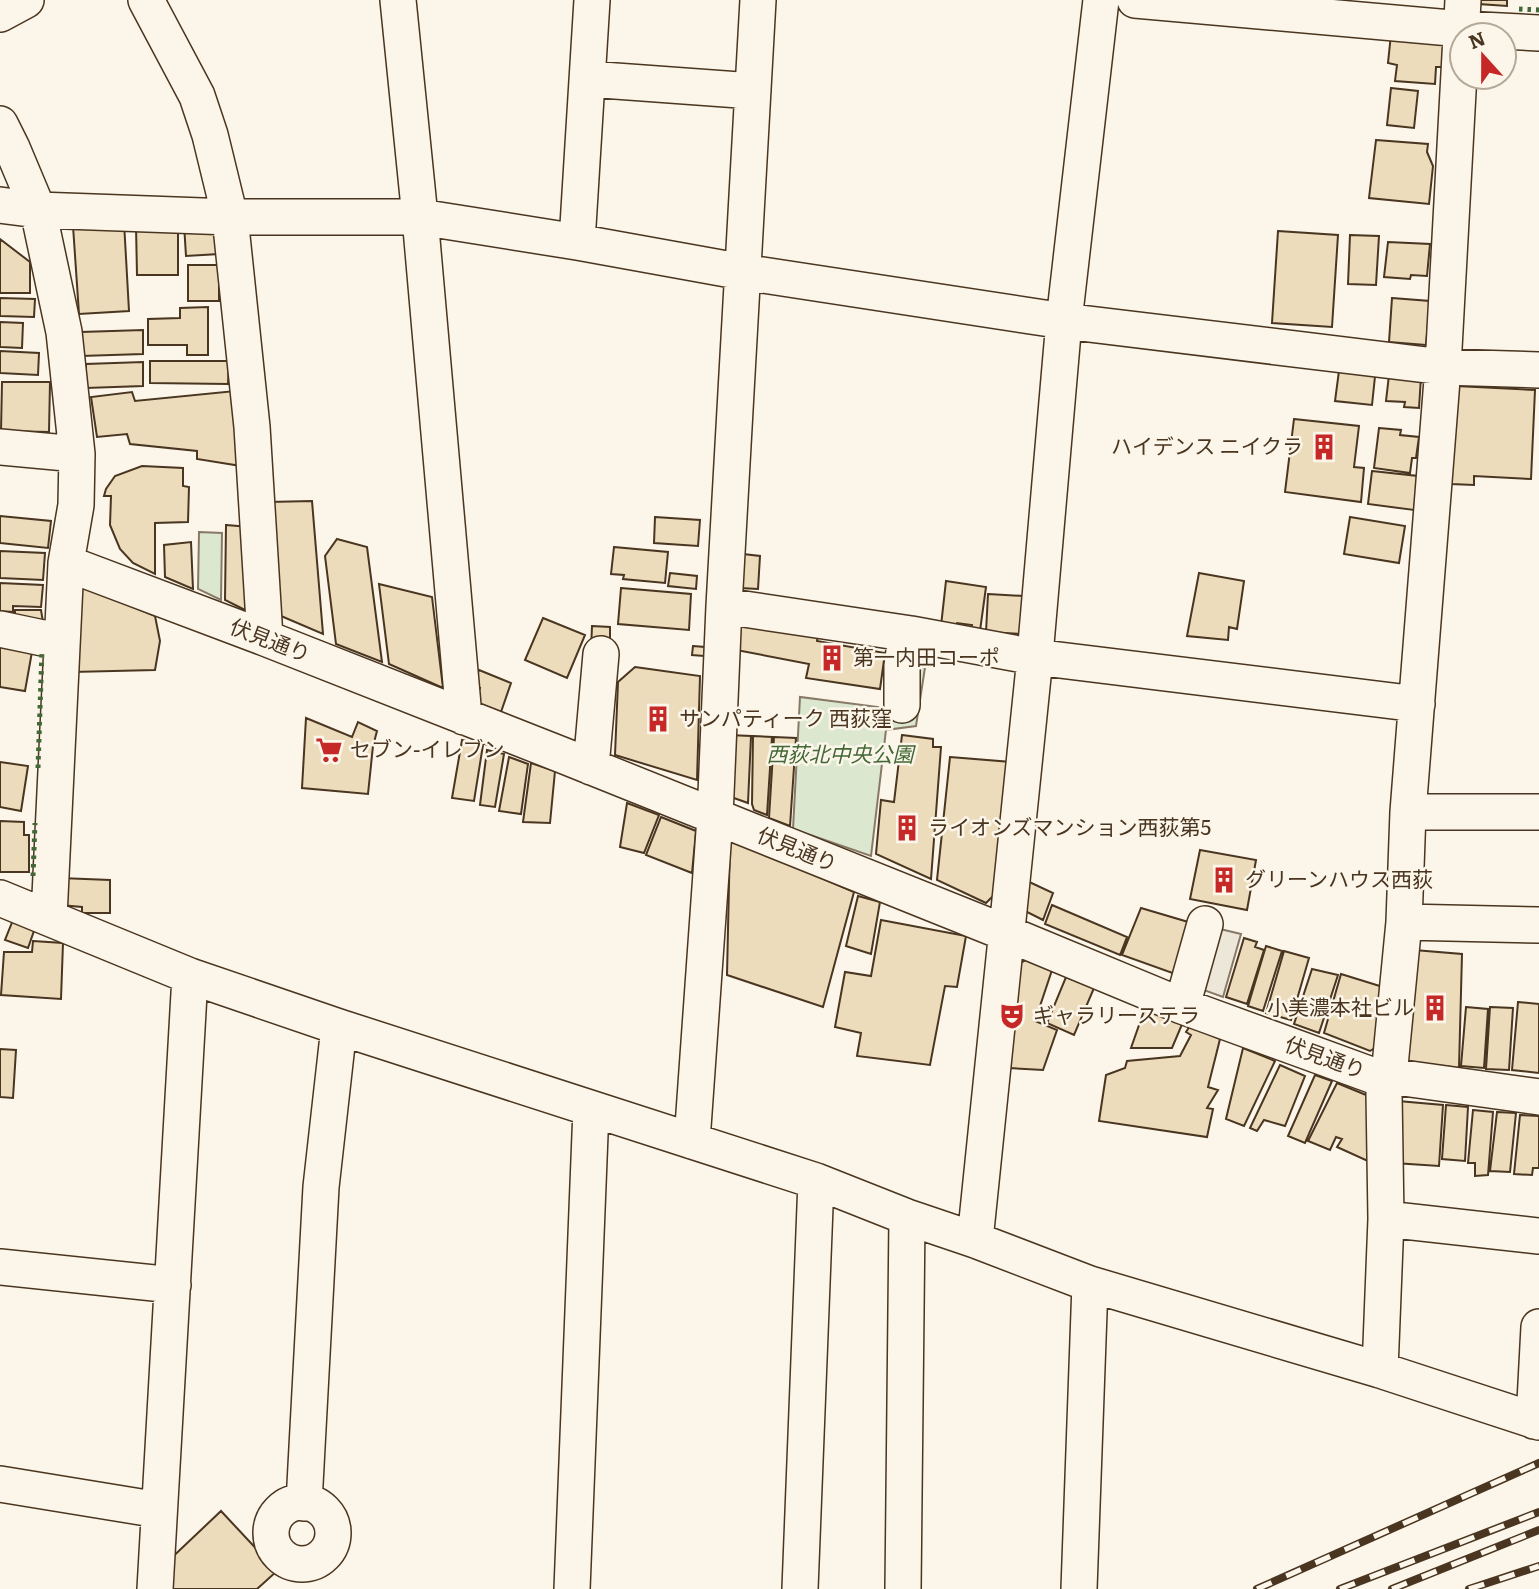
<svg xmlns="http://www.w3.org/2000/svg" width="1539" height="1589" font-family="Literata,'Noto Sans JP',serif">
  <style>
    .green { fill: #dce7d0; stroke: #887966; stroke-width: 2 }
    .parking { fill: #ede7d9; stroke: #887966; stroke-width: 2 }
    .building { fill: #ecdcbc; stroke: #4a3520; stroke-width: 2 }
    .lines { fill: none; stroke-linecap: round; stroke-linejoin: round }
    .minor-casing { stroke: #4a3520; stroke-width: 38 }
    .minor { stroke: #fbf6e9; stroke-width: 35 }
    .rail-casing { stroke: #4a3520; stroke-width: 8 }
    .rail { stroke: #fbf6e9; stroke-width: 5; stroke-dasharray: 16; stroke-linecap: butt }
    .hedge { stroke: #436837; stroke-width: 5; stroke-dasharray: 3.5 5; stroke-linecap: butt }
    .labels { text-anchor: middle; stroke-width: 5; stroke-linejoin: round; paint-order: stroke }
    .poi-label { font-size: 21px; fill: #4a3520; stroke: #fbf6e9; text-anchor: start }
    .street-label { font-size: 21px; fill: #4a3520; stroke: #fbf6e9 }
    .park-label { font-size: 21px; font-style: italic; fill: #436837; stroke: #fbf6e9 }
  </style>
  <rect width="100%" height="100%" fill="#fbf6e9"/>
  <!-- green -->
  <path class="green" d="M199 532 222 533 221 600 198 589Z
    M892 641 928 648 916 726 886 730 871 856 793 829 800 697 885 708Z"/>
  <!-- parking -->
  <path class="parking" d="M1216 928 1241 934 1223 997 1198 988Z"/>
  <!-- building -->
  <path class="building" d="M1480 0H1507V6L1479 4Z
    M1391 34 1444 38 1442 67H1436L1435 84 1395 81 1397 65 1388 63Z
    M1391 88 1418 91 1414 128 1387 125Z
    M1376 140 1428 144 1427 152 1433 166 1429 204 1369 198Z
    M124 222 129 311 79 314 73 226Z
    M217 222 219 254 186 256 184 224Z
    M136 226H178V275H137Z
    M1278 231 1338 235 1332 327 1272 323Z
    M1350 235 1379 236 1376 285 1348 284Z
    M0 239 30 262V293H0Z
    M1388 242 1430 244 1427 276 1411 275 1410 279 1384 277Z
    M188 265H219V301H188Z
    M0 298 35 299 34 317 0 316Z
    M1392 298 1430 301 1426 345 1389 342Z
    M208 307V355H187V345H148V319L180 318V308Z
    M0 322 23 323 22 348 0 347Z
    M143 330V354L81 356V332Z
    M0 351 39 353 38 375 0 373Z
    M150 361H229L228 384 150 383Z
    M143 362V386L86 388V364Z
    M1340 363 1376 367 1372 405 1335 401Z
    M1389 375 1421 377 1419 408 1404 407 1405 402 1386 401Z
    M2 382H50L49 432 1 431Z
    M1456 386 1535 390 1531 479 1474 476V485L1451 484Z
    M235 391 241 466 197 459V451L130 444 127 434 97 437 91 397 132 392 135 401Z
    M1294 419 1359 426 1354 467 1364 468 1361 502 1285 492Z
    M1379 428 1401 430 1400 435 1419 437 1416 458H1412L1410 473 1374 468Z
    M142 466 183 468V486L189 487 188 522 155 523V574L133 563 120 549 110 525 111 496H104L106 489 115 476Z
    M1372 471 1418 476 1414 510 1368 504Z
    M312 501 323 634 274 613 268 502Z
    M0 516 51 521 48 548 0 543Z
    M655 517 700 520 698 546 654 543Z
    M1350 517 1405 526 1399 563 1344 554Z
    M226 525 250 527 253 614 225 600Z
    M337 539 367 547 382 662 336 644 325 556Z
    M191 542 193 589 165 577 164 545Z
    M614 547 668 552 665 583 623 579 624 575 611 574Z
    M0 551 45 553 43 580 0 578Z
    M743 554 760 556 758 589 740 588Z
    M670 573 697 576 696 589 668 586Z
    M1199 573 1244 581 1237 629 1229 627 1228 640 1187 636Z
    M946 581 986 587 980 631 971 629 972 625 957 623 956 628 941 626Z
    M0 583 43 585 41 607 13 606V612L0 611Z
    M379 584 432 597 443 688 389 664Z
    M85 587 155 616 160 641 155 670 72 672 75 592Z
    M621 588 691 594 689 630 618 624Z
    M988 594 1023 596 1021 634 986 632Z
    M15 610H41L44 628 15 625Z
    M543 618 585 635 567 678 525 660Z
    M736 619 818 634 817 641 885 653 880 689 806 678 809 664 731 649Z
    M592 626 610 627V650H591Z
    M0 641 33 646 25 691 0 687Z
    M693 646 705 647 704 656 692 655Z
    M635 667 700 676 697 780 615 755 618 682Z
    M479 670 511 683 501 712 475 702 480 688 474 684Z
    M306 718 352 737 358 722 377 731 373 746 368 794 302 788Z
    M728 735 751 736 748 803 731 797Z
    M902 735 933 739V747H941L931 879 876 854 881 800 894 802Z
    M753 736 772 737 767 815 754 810 752 804Z
    M774 737 796 738 790 826 769 818Z
    M462 740 483 745 474 801 452 798Z
    M487 750 504 754 495 807 480 805Z
    M509 757 528 764 521 814 499 811Z
    M950 757 1011 762 998 891 986 903 937 880Z
    M0 762 28 766 21 811 0 807Z
    M531 763 555 771 550 823 523 822Z
    M627 803 659 815 644 853 620 847Z
    M661 817 696 831 692 873 646 855Z
    M0 821 24 822V835H29V872H0Z
    M730 839 854 892 823 1007 727 975Z
    M1200 850 1256 860 1247 910 1190 899Z
    M60 878 110 880V913H82V907L60 905Z
    M1025 880 1053 893 1043 920 1021 909Z
    M858 896 880 902 871 954 846 946Z
    M1052 905 1127 937 1120 955 1045 924Z
    M1141 908 1195 924 1178 975 1122 955Z
    M13 920 35 928 28 948 5 940Z
    M881 920 966 936 957 987 945 986 930 1065 857 1056 861 1033 835 1027 845 972 871 976Z
    M1244 938 1257 942 1255 947 1264 950 1247 1004 1226 997Z
    M33 941 63 943 61 999 1 995 4 952H32Z
    M1266 946 1282 951 1263 1011 1248 1006Z
    M1414 950 1462 954 1459 1068 1405 1061Z
    M1284 951 1309 958 1291 1020 1266 1013Z
    M1026 960 1052 970 1035 1021 1057 1030 1043 1070 1009 1068 1017 965Z
    M1312 969 1338 975 1319 1033 1294 1024Z
    M1341 974 1383 987 1378 1046 1370 1051 1324 1033Z
    M1066 977 1094 988 1074 1035 1047 1023Z
    M1518 1002 1539 1004V1073L1512 1070Z
    M1466 1007 1488 1009 1484 1068 1461 1066Z
    M1490 1007 1513 1008 1509 1070 1486 1069Z
    M1145 1008 1183 1022 1172 1048H1131Z
    M1190 1026 1220 1039 1208 1087 1218 1090 1207 1108 1213 1109 1207 1137 1099 1121 1106 1075 1125 1068 1127 1061 1180 1056 1191 1035 1186 1032Z
    M1243 1048 1275 1061 1244 1126 1226 1119Z
    M0 1049 16 1050 13 1098 0 1097Z
    M1280 1065 1305 1076 1285 1126 1264 1120 1257 1131 1250 1128Z
    M1315 1075 1332 1081 1305 1143 1288 1136Z
    M1337 1083 1371 1097 1370 1162 1337 1147 1342 1139 1336 1137 1330 1150 1308 1141Z
    M1398 1101 1443 1105 1439 1166 1394 1163Z
    M1446 1105 1468 1107 1465 1161 1442 1159Z
    M1473 1110 1493 1112 1488 1175 1475 1176V1163H1468Z
    M1497 1112 1516 1113 1510 1172 1490 1171Z
    M1520 1115 1539 1116V1168H1533L1532 1175 1514 1174Z
    M221 1511 277 1571 257 1589H161L164 1565Z"/>
  <g class="lines">
    <!-- minor casing -->
    <g class="minor-casing">
      <path id="minor" d="M146 0 197 96 210 135 230 217 252 427 265 638
        M398 0 420 217 464 717
        M1135 0 1462 29 1539 33
        M0 14 26 0
        M588 79 753 91
        M0 124 12 148 38 210 64 332 77 454 76 505 66 563 49 917
        M0 205 38 210 230 217H420L577 242 743 272 1064 321 1443 367 1539 370
        M577 242 592 0
        M0 447 77 454
        M66 563 265 638 562 755 1006 933 1182 1006 1374 1076H1389L1539 1097
        M724 606 911 634 1035 657 1417 704
        M0 629 62 642
        M902 705V666L904 651 911 634
        M591 767 601 654
        M1408 812H1539
        M0 898 190 976 339 1027 816 1181 907 1217 975 1240 1090 1284 1380 1370 1539 1422
        M1404 922 1539 925
        M1182 1006 1205 924
        M692 1141 715 817 724 606 758 0
        M1386 1219 1539 1236
        M975 1240 1034 667 1064 321 1101 0
        M0 1267 173 1285
        M1380 1370 1386 1219 1384 1094 1389 1076 1404 922 1408 812 1443 367 1463 0
        M1534 1421 1539 1327
        M0 1484 159 1510
        M271 1533a31 31 0 1 1 62 0a31 31 0 1 1-62 0Z
        M304 1503 321 1187 339 1027
        M155 1589 190 976
        M572 1589 591 1109
        M800 1589 816 1181
        M903 1589 907 1217
        M1079 1589 1090 1284"/>
    </g>
    <!-- minor -->
    <use href="#minor" class="minor"/>
    <!-- rail casing -->
    <g class="rail-casing">
      <path id="rail" d="M1257 1589 1539 1463
        M1340 1589 1539 1512
        M1392 1589 1539 1530
        M1469 1589 1539 1566"/>
    </g>
    <!-- rail -->
    <use href="#rail" class="rail"/>
    <!-- hedge -->
    <path class="hedge" d="M1519 9 1539 10
      M38 768 42 650
      M33 876 35 823"/>
  </g>
  <!-- icons -->
  <defs>
    <g id="building-bare" transform="scale(2.1)"><path d="M-4-6H4V6H1V3H-1V6H-4ZM-2.5-4.3h1.7v1.8h-1.7ZM.8-4.3h1.7v1.8H.8ZM-2.5-1h1.7V.8h-1.7ZM.8-1h1.7V.8H.8Z" fill="#c62828" stroke="#fbf6e9" stroke-width="2.5" paint-order="stroke"/></g>
    <g id="supermarket-bare" transform="scale(2.1)"><path d="M-6-5.5h2.5l.6 2H6L4.5 2H-2.5L-4.4-4H-6ZM-1.5 3.2a1.3 1.3 0 1 0 .1 0ZM3 3.2a1.3 1.3 0 1 0 .1 0Z" fill="#c62828" stroke="#fbf6e9" stroke-width="2.5" paint-order="stroke"/></g>
    <g id="theatre-bare" transform="scale(2.1)"><path d="M-5-5.5Q0-4 5-5.5V0Q5 5 0 6Q-5 5-5 0ZM-3.3-2.5H-1v1.5H-3.3ZM1-2.5H3.3v1.5H1ZM-2.8 1Q0 5.5 2.8 1Z" fill="#c62828" stroke="#fbf6e9" stroke-width="2.5" paint-order="stroke"/></g>
  </defs>
  <g fill-rule="evenodd">
    <use href="#building-bare" x="1324" y="447"/>
    <use href="#building-bare" x="832" y="658"/>
    <use href="#building-bare" x="658" y="719"/>
    <use href="#supermarket-bare" x="329" y="750"/>
    <use href="#building-bare" x="907" y="828"/>
    <use href="#building-bare" x="1224" y="880"/>
    <use href="#building-bare" x="1435" y="1008"/>
    <use href="#theatre-bare" x="1012" y="1016"/>
  </g>
  <g class="labels">
    <!-- poi labels -->
    <g class="poi-label">
      <text x="1303" y="454" text-anchor="end">ハイデンス ニイクラ</text>
      <text x="853" y="665">第一内田コーポ</text>
      <text x="679" y="726">サンパティーク 西荻窪</text>
      <text x="350" y="757">セブン-イレブン</text>
      <text x="928" y="835">ライオンズマンション西荻第5</text>
      <text x="1245" y="887">グリーンハウス西荻</text>
      <text x="1414" y="1015" text-anchor="end">小美濃本社ビル</text>
      <text x="1033" y="1023">ギャラリーステラ</text>
    </g>
    <!-- street labels -->
    <g class="street-label">
      <text transform="translate(270 641) rotate(21)" y="7">伏見通り</text>
      <text transform="translate(797 850) rotate(22)" y="7">伏見通り</text>
      <text transform="translate(1325 1058) rotate(20)" y="7">伏見通り</text>
    </g>
    <!-- park labels -->
    <g class="park-label">
      <text x="840" y="762">西荻北中央公園</text>
    </g>
  </g>
  <!-- north arrow -->
  <g transform="translate(1483 56) rotate(339)"><circle r="33" fill="#fbf6e9" stroke="#b4a999" stroke-width="2"/>
  <path d="M0-5L12 26L0 18L-12 26Z" fill="#c62828"/>
  <text y="-10" font-size="19" font-weight="bold" text-anchor="middle" fill="#4a3520">N</text>
  </g>
</svg>
